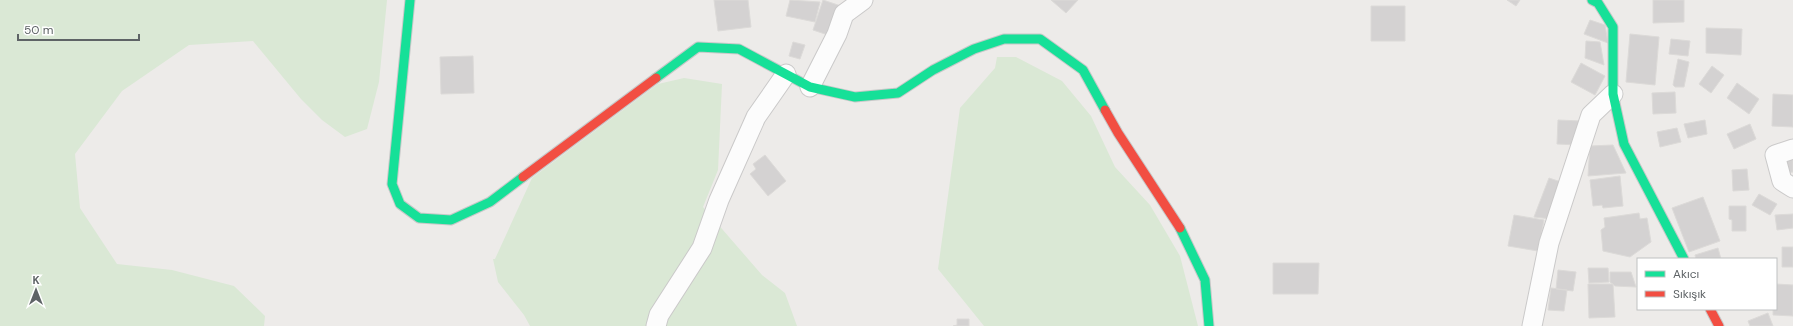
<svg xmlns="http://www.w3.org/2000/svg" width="1793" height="326" font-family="'DM Sans',sans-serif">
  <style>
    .green { fill: #dae8d5 }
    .building { fill: #d4d2d2; stroke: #dcdad8 }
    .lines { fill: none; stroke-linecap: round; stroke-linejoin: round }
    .street-casing { stroke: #cac9c9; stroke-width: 21 }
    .fast-casing { stroke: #c7c8c8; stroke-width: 11 }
    .jam-casing { stroke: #c7c8c8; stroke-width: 11 }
    .street { stroke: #fcfcfc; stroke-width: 19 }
    .fast { stroke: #16e098; stroke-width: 9 }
    .jam { stroke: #f24e42; stroke-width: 9 }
  </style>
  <rect width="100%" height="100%" fill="#edebe9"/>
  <!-- green -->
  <path class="green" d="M0 0H387L379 82 367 129 345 137 322 120 301 99 253 41 189 45 122 91 75 154 80 208 117 264 172 270 234 286 265 316 264 326H0Z
    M997 57H1016L1062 81 1091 116 1115 167 1150 205 1180 256 1198 326H984L938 269 960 108 995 68Z
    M684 78 722 84 718 170 703 207 762 275 785 293 797 326H530L524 315 498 282 493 259H495L532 178 658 84Z"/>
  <!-- building -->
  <path class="building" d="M714 0H748L751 27 718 31Z
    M790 0 820 2 815 22 786 16Z
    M823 0 841 6 831 36 813 30Z
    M1051 0H1078L1066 13Z
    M1507 0H1520L1516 6Z
    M1653 0H1684V22L1653 23Z
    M1371 6H1405V41H1371Z
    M1590 20 1605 25 1608 43 1584 34Z
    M1706 28 1742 29 1741 55 1706 53Z
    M1630 34 1659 37 1655 85 1626 82Z
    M1671 39 1690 41 1688 56 1669 54Z
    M1586 41 1600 42 1604 65 1585 58Z
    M793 42 805 45 800 59 789 56Z
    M473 56 474 93 441 94 440 57Z
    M1678 59 1689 62 1684 87H1675L1673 85Z
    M1581 63 1605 76 1595 95 1571 82Z
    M1712 66 1724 75 1711 93 1699 84Z
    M1737 83 1759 99 1749 114 1727 98Z
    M1675 92 1676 113 1653 114 1652 93Z
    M1773 94 1793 95V127L1772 126Z
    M1558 120 1580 121 1579 145 1557 144Z
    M1705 120 1707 134 1688 138 1684 124Z
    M1750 124 1756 139 1734 149 1727 134Z
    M1677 128 1681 142 1660 147 1657 132Z
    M1613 145 1626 173 1588 176 1590 146Z
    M765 155 786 181 768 196 750 174 756 169 753 164Z
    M1793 155V172L1784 173 1783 156Z
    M1747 169 1749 190 1733 191 1732 170Z
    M1620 176 1623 206 1603 208 1602 205 1593 206 1590 180Z
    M1549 178 1564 183 1551 219 1534 217Z
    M1759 194 1777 204 1770 215 1752 205Z
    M1703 197 1720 241 1689 252 1672 208Z
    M1729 206H1746V231H1732V220L1729 219Z
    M1639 213 1640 219 1647 218 1651 242 1630 257 1603 251 1601 230 1605 227 1604 218Z
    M1793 214V228L1777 230 1775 215Z
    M1514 215 1544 220 1538 251 1508 246Z
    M1782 247H1793V267H1782Z
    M1718 248 1721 259H1696L1695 255Z
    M1273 263H1319L1318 294H1273Z
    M1588 268H1608L1609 282 1589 283Z
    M1558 270 1576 272 1573 291 1556 289Z
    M1610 272H1631L1636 287 1615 286 1610 282Z
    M1588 284H1613L1615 317 1589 318Z
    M1776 284 1793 285V316L1773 315V309H1776Z
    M1551 288 1567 290 1564 311 1548 310Z
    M1768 313 1773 326H1750L1748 321Z
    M957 319H969V326H953L957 325Z"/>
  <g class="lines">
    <!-- street casing -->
    <g class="street-casing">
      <path id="street" d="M810 87 837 34 844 14 863 0
        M1793 149 1775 155 1782 181 1793 188
        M656 326 659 315 702 248 719 200 756 117 786 74
        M1532 326 1549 243 1591 115 1613 94"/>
    </g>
    <!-- fast casing -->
    <g class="fast-casing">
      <path id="fast" d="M410 0 392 184 400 204 419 218 451 220 490 202 523 177
        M1592 0 1598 3 1613 27V94L1624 144 1684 259
        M656 78 698 47 739 49 810 87 855 97 898 93 933 70 974 49 1004 39H1040L1083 70 1105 110
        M1180 228 1205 280 1209 326"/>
    </g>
    <!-- jam casing -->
    <g class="jam-casing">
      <path id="jam" d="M1105 110 1118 133 1180 228
        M523 177 656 78
        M1710 309 1719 326"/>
    </g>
    <!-- street -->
    <use href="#street" class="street"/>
    <!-- fast -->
    <use href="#fast" class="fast"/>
    <!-- jam -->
    <use href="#jam" class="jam"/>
  </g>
  <!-- legend -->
  <rect x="1637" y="258" width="140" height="52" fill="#ffffff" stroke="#bfc1c2"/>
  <rect x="1645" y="271" width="20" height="6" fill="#16e098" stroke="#bfc1c2"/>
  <text x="1673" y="278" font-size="12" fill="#5e6366">Akıcı</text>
  <rect x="1645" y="291" width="20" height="6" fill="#f24e42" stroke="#bfc1c2"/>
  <text x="1673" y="298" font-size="12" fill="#5e6366">Sıkışık</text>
  <!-- north arrow -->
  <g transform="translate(36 290)" stroke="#ffffff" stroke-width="3" paint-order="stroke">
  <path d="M0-3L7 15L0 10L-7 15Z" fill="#5e6366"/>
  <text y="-6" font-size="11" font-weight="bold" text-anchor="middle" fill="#5e6366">K</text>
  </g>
  <!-- scale -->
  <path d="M18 34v6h121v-6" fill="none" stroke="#5e6366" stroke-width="2"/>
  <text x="24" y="34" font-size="12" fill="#5e6366" stroke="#ffffff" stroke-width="3" paint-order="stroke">50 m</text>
</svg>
